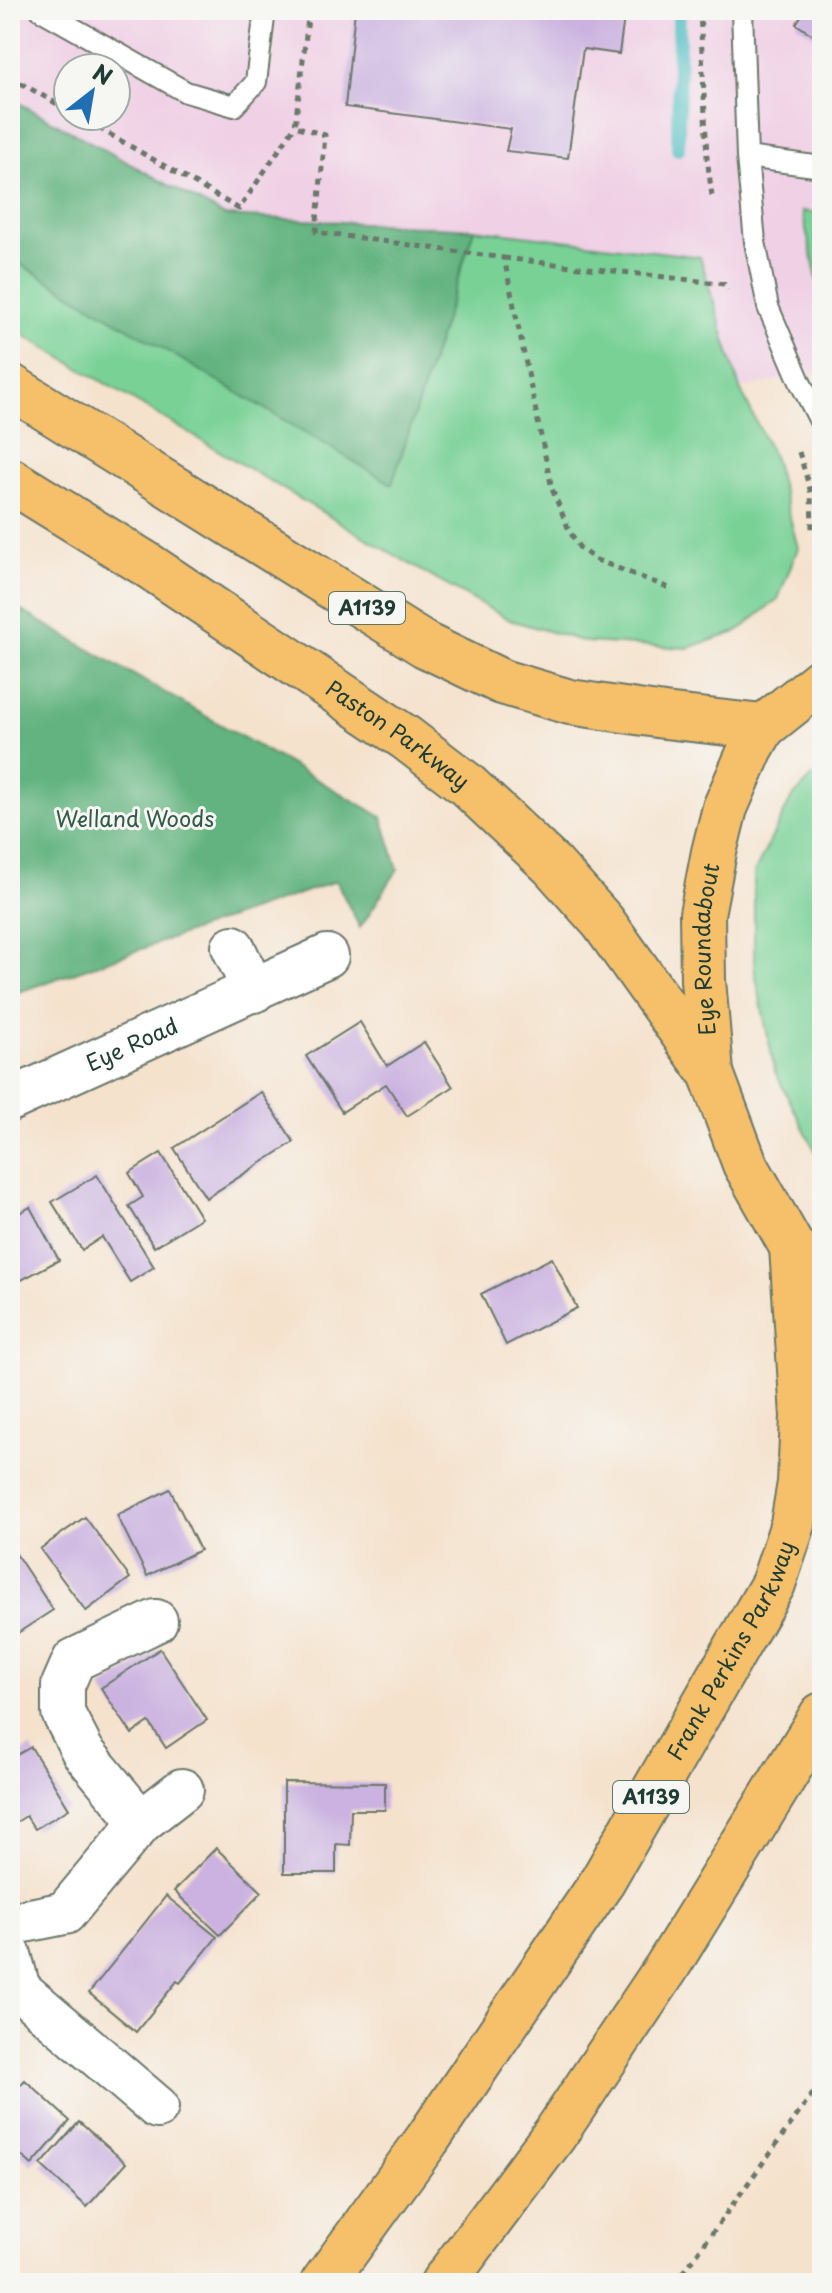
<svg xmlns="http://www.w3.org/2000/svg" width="832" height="2293" font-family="'Playpen Sans',sans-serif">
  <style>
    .built { fill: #f0d0e5; fill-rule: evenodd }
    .green { fill: #79d196; stroke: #4c8765; stroke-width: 2 }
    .forest { fill: #62b37f; stroke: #40785a; stroke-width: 2 }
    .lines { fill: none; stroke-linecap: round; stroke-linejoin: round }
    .stream { stroke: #4fbec4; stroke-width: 14 }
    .building { fill: #cbb2e0 }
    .lane-casing { stroke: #6a776a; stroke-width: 24 }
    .street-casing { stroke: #6a776a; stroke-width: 46 }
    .highway-casing { stroke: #6a776a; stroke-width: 48 }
    .path { stroke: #6a776a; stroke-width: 5; stroke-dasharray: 6 6; stroke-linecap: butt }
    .lane { stroke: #fff; stroke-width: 20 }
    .street { stroke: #fff; stroke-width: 42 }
    .highway { stroke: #f6c06b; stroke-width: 44 }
    .labels { text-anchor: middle; stroke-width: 6; stroke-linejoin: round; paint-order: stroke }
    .shield { fill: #f6f6f2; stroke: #60746d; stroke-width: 2 }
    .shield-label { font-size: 20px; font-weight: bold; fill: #1f3d34 }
    .street-label { font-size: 22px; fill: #1f3d34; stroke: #f6f6f2 }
    .park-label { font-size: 22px; fill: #315b48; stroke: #f6f6f2 }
  </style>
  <rect width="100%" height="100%" fill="#f6f6f2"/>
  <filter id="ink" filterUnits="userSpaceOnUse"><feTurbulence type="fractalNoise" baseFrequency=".0125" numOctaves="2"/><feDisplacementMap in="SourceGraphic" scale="16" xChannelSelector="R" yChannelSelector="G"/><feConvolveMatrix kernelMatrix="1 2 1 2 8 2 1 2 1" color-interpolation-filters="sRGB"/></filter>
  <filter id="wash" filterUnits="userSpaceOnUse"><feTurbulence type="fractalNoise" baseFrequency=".006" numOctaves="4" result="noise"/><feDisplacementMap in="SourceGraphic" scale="32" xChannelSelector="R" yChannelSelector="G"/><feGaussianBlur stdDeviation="1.8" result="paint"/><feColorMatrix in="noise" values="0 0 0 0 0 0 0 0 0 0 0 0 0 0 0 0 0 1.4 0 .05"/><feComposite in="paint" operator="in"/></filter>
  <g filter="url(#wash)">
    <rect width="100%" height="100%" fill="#f5e2cd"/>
    <!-- built -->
    <path class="built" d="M10 10H822V371L740 389 700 257 474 229 225 216 10 98ZM68 68H116V116H68Z"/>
    <!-- green -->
    <path class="green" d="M802 211 822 214V302Z
      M474 229 700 257 740 389 774 458 798 548 778 599 737 632 687 648 585 642 510 620 435 579 10 327V258L392 483Z
      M822 767V1164L775 1072 754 967V873L791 799Z"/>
    <!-- forest -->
    <path class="forest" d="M10 98 225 216 474 229 392 484 10 258Z
      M10 604 382 817 398 869 360 928 336 881 10 995Z"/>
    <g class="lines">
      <!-- stream -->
      <path class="stream" d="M678 149 679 10"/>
    </g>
    <g id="blocks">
      <!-- building -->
      <path class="building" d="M355 10H625L619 54 583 49 568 158 506 151 511 129 345 107Z
        M805 10H822V41L796 24Z
        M360 1022 387 1066 424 1042 453 1087 407 1116 386 1084 342 1112 306 1056Z
        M261 1092 294 1142 206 1198 174 1148Z
        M161 1153 201 1218 154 1247 129 1206 143 1197 129 1173Z
        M97 1175 154 1267 130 1282 102 1237 82 1250 52 1202Z
        M30 1207 59 1260 10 1286V1218Z
        M552 1258 577 1308 506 1345 481 1294Z
        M170 1489 200 1550 147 1576 117 1515Z
        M85 1517 130 1578 86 1611 40 1549Z
        M16 1554 53 1610 10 1638V1558Z
        M160 1649 207 1720 166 1748 149 1722 132 1734 101 1688Z
        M31 1747 69 1809 35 1829 26 1816 10 1826V1759Z
        M284 1782 385 1783V1810H351L350 1845 336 1844V1873H284Z
        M216 1848 262 1892 220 1935 174 1891Z
        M166 1896 217 1937 180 1983 177 1981 136 2032 89 1993Z
        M25 2080 70 2121 32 2165 10 2145V2096Z
        M79 2122 126 2163 87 2207 41 2165Z"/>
    </g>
  </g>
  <g filter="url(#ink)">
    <use href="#blocks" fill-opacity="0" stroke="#6a776a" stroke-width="2"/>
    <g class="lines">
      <!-- lane casing -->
      <g class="lane-casing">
        <path id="lane" d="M41 10 186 92 234 106 256 82 265 10
          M742 10 747 157 755 242 768 307 801 384 822 425
          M747 157 822 167"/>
      </g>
      <!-- street casing -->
      <g class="street-casing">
        <g id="street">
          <path d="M233 947 254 991"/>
          <path id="s1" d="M10 1100 327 956"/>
          <path d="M141 1822 83 1752 63 1713V1685L74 1660 156 1621"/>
          <path d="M10 1924 65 1913 141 1822 182 1790"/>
          <path d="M10 1955 19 1989 157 2107"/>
        </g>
      </g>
      <!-- highway casing -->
      <g class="highway-casing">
        <g id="highway">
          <path d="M10 386 425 645 502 682 570 702 664 716 763 727"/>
          <path id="s2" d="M10 480 146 564 406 738 466 784 553 866 603 922 711 1073"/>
          <path id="s3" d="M814 1266 792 1247 745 1164 711 1073 703 980 702 914 714 852 725 808 751 748 763 727 822 680"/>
          <path id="s4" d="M323 2283 427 2140 600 1885 773 1584 793 1524 800 1483 803 1416 792 1247"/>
          <path d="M443 2283 555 2134 667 1967 822 1715"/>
        </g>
      </g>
      <!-- path -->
      <path class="path" d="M309 10 295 126 325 135 316 232 504 258 552 489 569 530 579 547 594 559 672 589
        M700 10 707 157 712 196
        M10 77 68 110
        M78 116 239 209 295 126
        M504 258 724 284 727 290
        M799 452 811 493 812 530
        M676 2283 822 2081"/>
      <!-- lane -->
      <use href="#lane" class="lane"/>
      <!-- street -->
      <use href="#street" class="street"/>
      <!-- highway -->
      <use href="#highway" class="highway"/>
    </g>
  </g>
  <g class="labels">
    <!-- shield labels -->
    <g class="shield">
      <rect x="329" y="592" width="76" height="32" rx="6"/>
      <rect x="613" y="1781" width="76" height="32" rx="6"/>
    </g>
    <g class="shield-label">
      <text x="367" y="615">A1139</text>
      <text x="651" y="1804">A1139</text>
    </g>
    <!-- street labels -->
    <g class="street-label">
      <text dy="8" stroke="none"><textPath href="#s2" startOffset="464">Paston Parkway</textPath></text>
      <text dy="8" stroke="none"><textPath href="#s3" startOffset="346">Eye Roundabout</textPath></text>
      <text dy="8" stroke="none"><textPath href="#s1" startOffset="134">Eye Road</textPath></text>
      <text dy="8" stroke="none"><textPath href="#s4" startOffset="754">Frank Perkins Parkway</textPath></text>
    </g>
    <!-- park labels -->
    <g class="park-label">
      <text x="135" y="827">Welland Woods</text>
    </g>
  </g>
  <!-- margin -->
  <rect width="832" height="2293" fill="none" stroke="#f6f6f2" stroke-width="40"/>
  <!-- north arrow -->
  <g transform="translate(92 92) rotate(31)"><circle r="38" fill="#f6f6f2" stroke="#a0aca6" stroke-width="2"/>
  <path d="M0-6L14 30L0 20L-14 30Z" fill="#1f6fb2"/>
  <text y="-12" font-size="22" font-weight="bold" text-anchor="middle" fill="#1f3d34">N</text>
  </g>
</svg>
